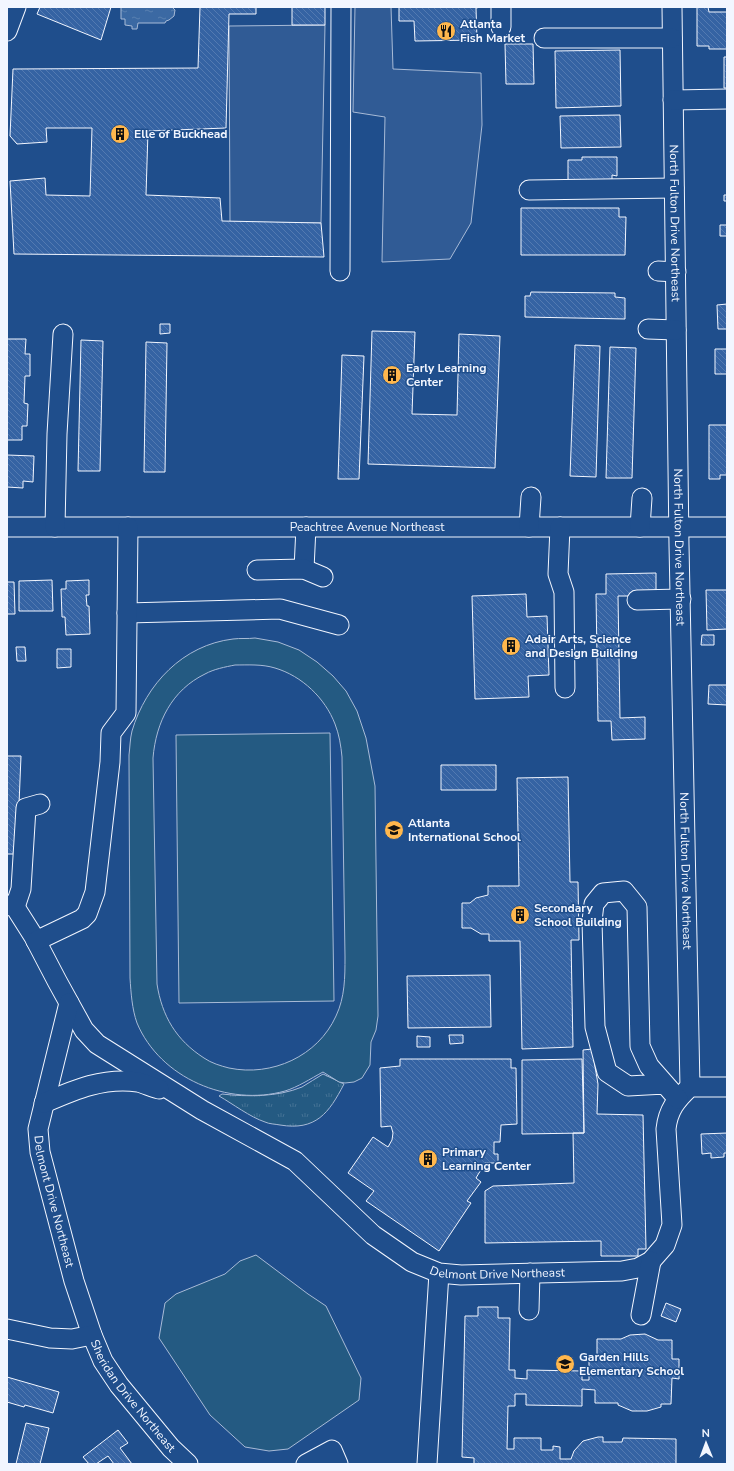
<svg xmlns="http://www.w3.org/2000/svg" width="734" height="1471" font-family="'Nunito Sans',sans-serif">
  <style>
    .grass { fill: url(#grass-tufts); stroke: #a8bbd7 }
    .pitch { fill: #245a82; stroke: #a8bbd7; fill-rule: evenodd }
    .parking { fill: #305b95; stroke: #a8bbd7 }
    .water { fill: url(#water-ripples); stroke: #a8bbd7 }
    .building { fill: url(#building-back-hatch); stroke: #f2f6ff }
    .lines { fill: none; stroke-linecap: round; stroke-linejoin: round }
    .minor-casing { stroke: #f2f6ff; stroke-width: 21 }
    .minor { stroke: #1f4e8c; stroke-width: 19 }
    .labels { text-anchor: middle; stroke-width: 3; stroke-linejoin: round; paint-order: stroke }
    .poi-label { font-size: 12px; font-weight: bold; fill: #f2f6ff; stroke: #1f4e8c; text-anchor: start }
    .street-label { font-size: 12px; fill: #f2f6ff; stroke: #1f4e8c }
  </style>
  <defs>
    <pattern id="grass-tufts" width="24" height="20" patternUnits="userSpaceOnUse"><rect width="24" height="20" fill="#245a82"/><path d="M3 7l-1-3M5 7V3M7 7l1-3M15 17l-1-3M17 17v-4M19 17l1-3" fill="none" stroke="#447295"/></pattern>
    <pattern id="water-ripples" width="26" height="14" patternUnits="userSpaceOnUse"><rect width="26" height="14" fill="#3b69a3"/><path d="M2 4q2-2 4 0t4 0M15 11q2-2 4 0t4 0" fill="none" stroke="#587fb1"/></pattern>
    <pattern id="building-back-hatch" width="6" height="6" patternUnits="userSpaceOnUse"><rect width="6" height="6" fill="#3563a3"/><path d="M-1 5l2 2M0 0l6 6M5-1l2 2" fill="none" stroke="#537ab1"/></pattern>
  </defs>
  <rect width="100%" height="100%" fill="#1f4e8c"/>
  <!-- grass -->
  <path class="grass" d="M323 1074 344 1084C329 1113 316 1131 280 1125 275 1124 269 1124 265 1122 250 1117 233 1104 219 1096L222 1094C247 1097 278 1097 302 1087 309 1083 316 1078 323 1074Z"/>
  <!-- pitch -->
  <path class="pitch" d="M255 638 278 642 299 650 317 662 333 676 346 691 357 711 366 738 375 786 378 1016 376 1030 371 1042 370 1065 362 1078 354 1082 345 1083 339 1082 323 1072C310 1079 298 1087 285 1091 228 1107 160 1078 137 1023 132 1009 131 993 130 978L129 755C130 747 130 739 132 731 146 684 183 645 233 639 240 638 248 639 255 638ZM235 665C248 665 262 664 275 668 302 676 325 698 335 724 339 734 341 746 342 757L345 957C345 977 345 997 336 1016 318 1056 272 1077 229 1068 221 1066 211 1063 204 1058 176 1040 162 1016 157 984L153 758C156 722 172 690 205 674 214 669 225 667 235 665Z
    M330 733 334 1001 179 1003 176 735Z
    M256 1255 308 1294 326 1306 361 1378 359 1400 288 1449 269 1451 245 1447 210 1415 159 1338 165 1303 176 1294 225 1274 240 1261Z"/>
  <!-- parking -->
  <path class="parking" d="M355 7H391L393 69 481 73 482 125 471 223 450 259 382 262 385 117 353 112Z
    M325 25 321 223 230 222 229 26Z"/>
  <!-- water -->
  <path class="water" d="M121 7H172L175 10 174 16 169 20 166 21 165 23H138L137 29H132V26L125 25V19H121Z"/>
  <!-- building -->
  <path class="building" d="M40 7H111L101 40 37 14Z
    M200 7H256V14H229L226 128 148 131 146 195 220 198 222 221 321 223 324 257 14 254 10 181 45 178 46 195 90 196 92 128H46L47 142 17 144 10 136 13 69 198 68Z
    M292 7H325V25H292Z
    M399 7H481L476 8 477 40 415 41 414 21H399Z
    M697 7H708L709 12H727V49H709V46H697Z
    M505 44H533L534 84H506Z
    M620 50 621 106 556 108 555 51Z
    M724 57H727V88H724Z
    M620 115 621 147 561 148 560 116Z
    M582 157H617V176L612 175V187H568V160H582Z
    M724 195H727V201H724Z
    M521 208H619V217H626L625 255H521Z
    M720 225H727V236H720Z
    M531 292 615 293V297L625 298V319L525 317V296H530Z
    M727 304V329H718L717 305Z
    M160 324H170V333L160 334Z
    M372 331 415 332 412 414 457 415 459 334 500 336 495 468 368 464Z
    M7 339H26L25 354H30V376H25L24 403 28 404 27 426H22V440H7Z
    M81 340 103 341 100 471H78Z
    M146 342 167 343 165 472H144Z
    M575 345 600 346 596 477 570 476Z
    M610 347 636 348 632 478H606Z
    M715 349H727V374H715Z
    M342 355 364 356 359 479H338Z
    M709 425H727V475H720V479H709Z
    M7 455 34 456 33 482 23 481V488L7 487Z
    M656 573V596H618L620 718 645 717V739L612 740 611 721H598L596 594H606V574Z
    M52 580 53 611H19V581Z
    M89 580V595H86L87 606H89L90 634 66 635 65 617H62L61 589H66V581Z
    M7 582H14L15 614H7Z
    M706 590H727V629L707 630Z
    M526 594 527 617 547 616 549 675 528 676 529 697 475 699 472 596Z
    M702 635H714V645H701Z
    M16 647H25L26 661H17Z
    M57 649H71V667L57 668Z
    M709 685H727V705L708 704Z
    M7 756H21L17 854H7Z
    M441 765H496V790H441Z
    M568 777 570 882H578L579 940H571L573 1047 522 1049 520 941H489V934H481L471 928H462V903H470L476 898 488 895V886H519L517 778Z
    M490 975 491 1027 408 1028 407 976Z
    M449 1035H463V1043L450 1044Z
    M417 1036 430 1037V1047H417Z
    M592 1049 598 1084 597 1114 643 1115 646 1249H638V1256H601V1241L485 1243V1191L493 1186 574 1183 573 1133H584L583 1050Z
    M400 1059H511V1068H516L517 1124 501 1125 500 1142H494V1154H498V1163H485L476 1178 481 1182 467 1201 471 1203 439 1251 366 1201 374 1191 348 1173 373 1137 388 1147 392 1140 393 1133 391 1126 381 1127 380 1068 400 1066Z
    M582 1059 584 1133 522 1134V1060Z
    M727 1133V1153H724V1157L711 1158V1153L702 1154 701 1134Z
    M666 1303 681 1309 676 1322 661 1316Z
    M478 1307H498V1318H510L509 1370H515V1378L527 1379V1370L582 1371V1380H589V1356H597V1339H621L630 1335 645 1334 658 1340H672V1359H679V1379L672 1378 671 1404H661V1407L647 1411H632L618 1405V1403H595V1390L582 1389V1406L526 1405V1394H515V1406H508L507 1449H514V1438H541V1450H553V1446L560 1447V1459H571L574 1451 583 1441 598 1437H603V1442H622L623 1438 676 1439V1464H474V1458L462 1457 465 1316H478Z
    M7 1377 59 1392 53 1413 25 1405 24 1407 7 1402Z
    M26 1423 49 1428 40 1464H16Z
    M118 1430 128 1443 120 1448 132 1464H114L108 1456 96 1464H89L83 1457Z"/>
  <g class="lines">
    <!-- minor casing -->
    <g class="minor-casing">
      <g id="minor">
        <path d="M501 7V27"/>
        <path id="s1" d="M672 7 679 545 690 1087"/>
        <path d="M7 31 16 7"/>
        <path d="M544 38H672"/>
        <path d="M673 100 727 99"/>
        <path d="M529 190 674 188"/>
        <path d="M340 271 341 7"/>
        <path d="M658 271 676 272"/>
        <path d="M648 329 676 330"/>
        <path id="s2" d="M7 527H727"/>
        <path d="M55 527 57 434 63 334"/>
        <path d="M529 527 531 497"/>
        <path d="M560 527 558 574 564 592 565 688"/>
        <path d="M640 527 642 498"/>
        <path d="M304 569 306 527"/>
        <path d="M257 570 304 569 323 577"/>
        <path d="M637 600 681 599"/>
        <path d="M127 613 280 609 339 625"/>
        <path id="s3" d="M7 905 15 907 34 937 57 981 84 1030 97 1044 202 1110 295 1161 373 1235 412 1262 439 1273 461 1275 622 1271 638 1268 651 1261 665 1245 672 1225 666 1129C668 1110 676 1100 690 1087H727"/>
        <path d="M15 907 21 889 26 808 40 804"/>
        <path d="M36 941 82 919 87 914 95 892 110 762 111 733 126 713 128 527"/>
        <path id="s4" d="M69 1003 38 1129 40 1152 74 1281 92 1335 103 1361 119 1385 171 1448 188 1464"/>
        <path d="M665 1084 628 1086 607 1072 595 1027 592 921 594 904 603 893 624 891 637 907 640 1046 649 1066 678 1099"/>
        <path d="M44 1103C74 1090 103 1077 138 1082 145 1084 152 1087 159 1089"/>
        <path d="M529 1310 530 1273"/>
        <path d="M641 1315 651 1261"/>
        <path d="M7 1329 50 1338 72 1339 92 1335"/>
        <path d="M306 1464 332 1450 338 1464"/>
        <path d="M427 1464 439 1273"/>
      </g>
    </g>
    <!-- minor -->
    <use href="#minor" class="minor"/>
  </g>
  <!-- icons -->
  <defs>
    <g id="restaurant-disc" transform="scale(1)"><circle r="9.5" fill="#ffb74d" stroke="#1f4e8c"/><path d="M-5-6h1v4h1v-4h1v4h1v-4h1v5L-1.5 .5V6h-2V.5L-5-1ZM5-6V6H3V1.5H1.5Q1.5-4 5-6Z" fill="#111"/></g>
    <g id="building-disc" transform="scale(1)"><circle r="9.5" fill="#ffb74d" stroke="#1f4e8c"/><path d="M-4-6H4V6H1V3H-1V6H-4ZM-2.5-4.3h1.7v1.8h-1.7ZM.8-4.3h1.7v1.8H.8ZM-2.5-1h1.7V.8h-1.7ZM.8-1h1.7V.8H.8Z" fill="#111"/></g>
    <g id="school-disc" transform="scale(1)"><circle r="9.5" fill="#ffb74d" stroke="#1f4e8c"/><path d="M0-5L7-2L0 1L-7-2ZM-4 1L0 2.5L4 1V4Q0 6-4 4Z" fill="#111"/></g>
  </defs>
  <g fill-rule="evenodd">
    <use href="#restaurant-disc" x="446" y="31"/>
    <use href="#building-disc" x="120" y="134"/>
    <use href="#building-disc" x="392" y="375"/>
    <use href="#building-disc" x="511" y="646"/>
    <use href="#school-disc" x="394" y="830"/>
    <use href="#building-disc" x="520" y="915"/>
    <use href="#building-disc" x="428" y="1159"/>
    <use href="#school-disc" x="565" y="1364"/>
  </g>
  <g class="labels">
    <!-- poi labels -->
    <g class="poi-label">
      <text x="460" y="28">Atlanta<tspan x="460" dy="14">Fish Market</tspan></text>
      <text x="134" y="138">Elle of Buckhead</text>
      <text x="406" y="372">Early Learning<tspan x="406" dy="14">Center</tspan></text>
      <text x="525" y="643">Adair Arts, Science<tspan x="525" dy="14">and Design Building</tspan></text>
      <text x="408" y="827">Atlanta<tspan x="408" dy="14">International School</tspan></text>
      <text x="534" y="912">Secondary<tspan x="534" dy="14">School Building</tspan></text>
      <text x="442" y="1156">Primary<tspan x="442" dy="14">Learning Center</tspan></text>
      <text x="579" y="1361">Garden Hills<tspan x="579" dy="14">Elementary School</tspan></text>
    </g>
    <!-- street labels -->
    <g class="street-label">
      <text dy="4" stroke="none"><textPath href="#s1" startOffset="216">North Fulton Drive Northeast</textPath></text>
      <text dy="4" stroke="none"><textPath href="#s2" startOffset="360">Peachtree Avenue Northeast</textPath></text>
      <text dy="4" stroke="none"><textPath href="#s1" startOffset="540">North Fulton Drive Northeast</textPath></text>
      <text dy="4" stroke="none"><textPath href="#s1" startOffset="864">North Fulton Drive Northeast</textPath></text>
      <text dy="4" stroke="none"><textPath href="#s4" startOffset="204">Delmont Drive Northeast</textPath></text>
      <text dy="4" stroke="none"><textPath href="#s3" startOffset="641">Delmont Drive Northeast</textPath></text>
      <text dy="4" stroke="none"><textPath href="#s4" startOffset="417">Sheridan Drive Northeast</textPath></text>
    </g>
  </g>
  <!-- border -->
  <rect width="734" height="1471" fill="none" stroke="#f2f6ff" stroke-width="16"/>
  <!-- north arrow -->
  <g transform="translate(706 1443) rotate(359)" stroke="#1f4e8c" stroke-width="3" paint-order="stroke">
  <path d="M0-3L7 15L0 10L-7 15Z" fill="#f2f6ff"/>
  <text y="-6" font-size="11" font-weight="bold" text-anchor="middle" fill="#f2f6ff">N</text>
  </g>
</svg>
